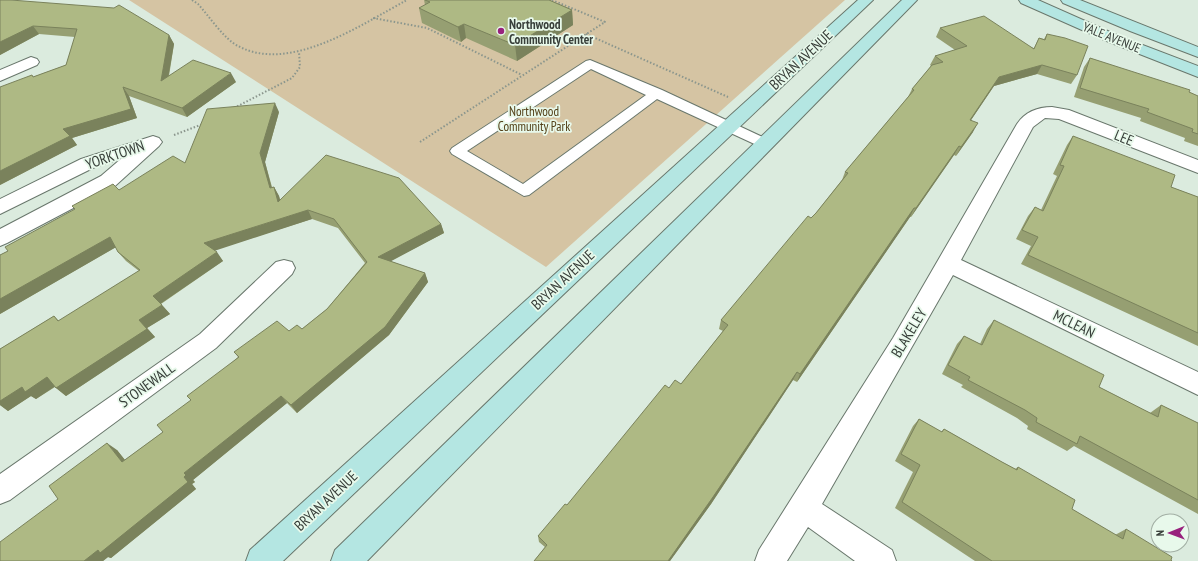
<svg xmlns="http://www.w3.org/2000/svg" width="1198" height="561" font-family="'PT Sans Narrow',sans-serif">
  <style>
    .green { fill: #d5c4a3 }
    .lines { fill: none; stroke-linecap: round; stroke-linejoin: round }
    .lane-casing { stroke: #69776c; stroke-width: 2 }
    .street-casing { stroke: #69776c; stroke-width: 2 }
    .secondary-casing { stroke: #69776c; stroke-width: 2 }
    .path { stroke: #8b968d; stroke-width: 2; stroke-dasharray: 1.5 2; stroke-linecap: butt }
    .lane { fill: #fff; fill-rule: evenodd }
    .street { fill: #fff; fill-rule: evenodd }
    .secondary { fill: #b4e6e2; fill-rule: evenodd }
    .wall { fill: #969f72 }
    .shaded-wall { fill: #7a825c }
    .building { fill: #aeb984; stroke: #7a825c }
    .poi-dot { fill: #98217d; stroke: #e8f9eb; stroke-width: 1.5 }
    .labels { text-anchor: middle; stroke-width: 3.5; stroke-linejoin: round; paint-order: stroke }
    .far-poi-label { font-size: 13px; font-weight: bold; fill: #383f3a; stroke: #e8f9eb; text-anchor: start }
    .far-street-label { font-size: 13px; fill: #383f3a; stroke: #e8f9eb }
    .far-park-label { font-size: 13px; fill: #534018; stroke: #e8f9eb }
    .street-label { font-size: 15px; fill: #383f3a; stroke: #e8f9eb }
  </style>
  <rect width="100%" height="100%" fill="#dbebde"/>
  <!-- green -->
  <path class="green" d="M129 0H845L546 267Z"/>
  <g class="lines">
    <!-- lane casing -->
    <g class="lane-casing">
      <path id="lane" d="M590 60 662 90 771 141 773 144 771 147H761L657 99 529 195 524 196 452 154 450 151 452 148 586 61ZM591 69 646 95 523 184 467 151Z"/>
    </g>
    <!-- street casing -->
    <g class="street-casing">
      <path id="street" d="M31 57 37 59 39 62 37 65 0 81V70Z
        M1052 107 1069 110 1198 160V173L1059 119 1045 118 1033 127 961 260 1198 372V395L953 275 822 504 892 550 896 561H855L808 527 787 561H755L759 550 893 338 1017 124C1025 112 1038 107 1052 107Z
        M153 136 159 138 162 142 159 146 115 186 7 243 0 246V229L101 176 122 158 95 167 0 214V199L81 159Z
        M284 260 292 262 295 268 292 274 216 348 10 500 0 504V474L200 334 276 262Z"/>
    </g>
    <!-- secondary casing -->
    <g class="secondary-casing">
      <path id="secondary" d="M858 0H873L283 561H246L250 550Z
        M902 0H917L367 561H331L335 550Z
        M1019 0H1038L1119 36 1198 66V77L1109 42 1021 3Z
        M1061 0H1080L1198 47V57L1130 31 1063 3Z"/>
    </g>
    <!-- path -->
    <path class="path" d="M192 0 198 4C209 16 224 39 238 46 290 74 362 24 407 0
      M373 18 427 28 522 75
      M586 34 728 97
      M234 108 292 78 300 67 299 52
      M174 135 203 124
      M420 142 605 22 552 0"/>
    <!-- lane -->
    <use href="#lane" class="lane"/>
    <!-- street -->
    <use href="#street" class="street"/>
    <!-- secondary -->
    <use href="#secondary" class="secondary"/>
  </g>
  <!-- wall -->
  <path class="wall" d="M0 0 169 35 174 44 169 76 236 82 187 117 129 96 137 118 72 138 77 145 0 185 33 77 66 65 75 37 39 34 0 55Z
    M424 0H549L572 10 573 25 517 61 466 38 461 42 422 23 419 8 425 5Z
    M940 28 1034 48 1039 38 1044 39 1047 34 1077 75 1071 84 1037 74 994 86 971 120 973 132 956 156 954 155 911 217H910L797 382 793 380 711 504 670 561H534L545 547 539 542 538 536 567 505 669 388 681 384 723 331 719 329 721 320 811 218 816 213 842 180 845 172 908 97 912 89 931 66 930 65 935 56 955 50 936 37Z
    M1090 58 1189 92 1198 96V146L1184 141 1185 138 1140 121 1141 118 1074 97 1084 67Z
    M279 112 265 162 272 187H274L279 196 280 200 441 224 444 233 390 261 425 273 428 282 389 335 297 413 287 403 193 480 195 482 192 484 196 489 111 558 108 557 103 561H0L58 499 117 450 125 460 163 432 191 400 238 357 234 352 289 331 302 329 327 309 365 263 338 228 312 219 214 250 223 261 161 304 170 314 147 328 155 337 66 396 55 387 36 399 31 396 8 411 0 405V349L54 316 59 321 139 271 126 261 118 252 116 247 0 314V255L8 251 75 209 72 206 119 190 185 163Z
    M1073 136 1171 187 1198 197V346L1021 264 1031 246 1016 239 1028 216 1035 207 1041 210 1057 176 1053 174 1067 145Z
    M994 320 1099 387 1150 413 1161 405 1198 423V514L1074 446 1067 451 1027 429 1028 426 1017 418 961 387 963 385 942 374 957 344 964 336 980 344 987 329Z
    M919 419 941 432 944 429 1002 462 1015 469 1018 467 1072 509 1115 535 1126 529 1172 561H975L895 508 913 472 895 461 913 426Z"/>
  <!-- shaded-wall -->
  <path class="shaded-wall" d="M572 10 573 25 517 61 515 45Z
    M464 24 466 38 461 42 458 27Z
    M33 26 39 34 0 55V42Z
    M169 35 174 44 166 90 161 81Z
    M1042 65 1037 74 994 86 965 129 970 120 999 77Z
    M231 73 236 82 187 117 182 108Z
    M123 87 129 96 137 118 72 138 77 145 0 185V171L63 129Z
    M275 103 279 112 265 162 274 197 270 188 260 153Z
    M978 123 973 132 956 156 961 147Z
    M959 146 954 155 911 217 916 208Z
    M274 187 279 196 283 211 278 202Z
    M914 208 910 217 797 382 800 374Z
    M308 210 312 219 211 252 204 243Z
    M441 224 444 233 382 266 378 257Z
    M110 237 118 246 0 314V299Z
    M217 252 223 261 160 304 153 296Z
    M425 273 428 282 389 335 297 413 291 405Z
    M162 305 170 314 147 328 155 337 66 396 56 388 139 320Z
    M797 372 793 380 711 504 670 561H668Z
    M47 377 57 385 36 399 31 396 8 411 0 405V401L22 387Z
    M281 396 287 403 193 480 195 482 192 484 196 489 111 558 108 557 103 561H84L184 477V473Z
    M107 443 117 450 132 469 122 462Z"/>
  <!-- building -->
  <path class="building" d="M0 0H11L114 8 119 5 169 35 161 81 193 60 231 73 182 108 123 87 131 109 63 129 70 136 0 171V87L32 75 33 77 66 65 77 29 33 26 0 42Z
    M425 0H549L572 10 515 45 464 24 458 27 419 8 430 2Z
    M984 16 1034 49 1039 38 1045 40 1047 34 1065 38 1088 46 1077 75 1042 65 999 77 970 120 978 123 961 147 959 146 916 208H914L800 374 797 372 713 497 668 561H534L547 545 538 536 565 504 567 505 665 385 669 388 675 380 681 384 728 325 721 320 808 216 811 218 816 213 848 173 845 172 914 90 912 89 932 65 943 62 935 56 967 46 940 28Z
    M1090 58 1190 90 1189 92 1198 96V134L1192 132 1193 129 1147 112 1149 109 1080 88Z
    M275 103 260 153 270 188 274 187 278 202 326 155 399 178 441 224 378 257 425 273 385 327 291 405 281 396 184 473 186 475 184 477 188 482 100 553 98 550 84 561H0V542L58 499 49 486 107 443 122 462 163 432 157 425 191 400 187 396 239 357 234 352 277 321 289 331 297 325 302 329 327 309 367 262 334 219 308 210 204 243 217 252 153 296 162 305 139 320 147 329 56 388 47 377 25 392 22 387 0 401V349L54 316 58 321 140 270 118 252 110 237 0 299V255L8 251 5 247 75 209 72 206 113 184 119 190 173 156 185 163 207 109Z
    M1073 136 1175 175 1171 187 1198 197V333L1028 255 1038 237 1022 230 1035 207 1043 211 1064 166 1060 165Z
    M994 320 1104 375 1099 387 1158 417 1161 405 1198 423V500L1080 436 1077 444 1036 422 1037 418 1025 410 968 380 970 377 948 365 964 336 982 345Z
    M919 419 942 432 944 429 1002 462 1017 470 1018 467 1075 500 1072 509 1123 539 1126 529 1172 557 1171 560 1172 561H992L902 502 920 465 901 454Z"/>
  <!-- markers -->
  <circle class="poi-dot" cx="501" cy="31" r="4"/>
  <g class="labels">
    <!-- far-poi labels -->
    <g class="far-poi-label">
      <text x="509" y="29">Northwood<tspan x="509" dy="15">Community Center</tspan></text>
    </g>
    <!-- far-street labels -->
    <g class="far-street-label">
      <text transform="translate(1112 37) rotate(22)" y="5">YALE AVENUE</text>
    </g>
    <!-- far-park labels -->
    <g class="far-park-label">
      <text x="534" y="116">Northwood<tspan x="534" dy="15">Community Park</tspan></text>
    </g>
    <!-- street labels -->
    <g class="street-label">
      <text transform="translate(801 60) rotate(-43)" y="5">BRYAN AVENUE</text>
      <text transform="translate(1124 138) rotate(22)" y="5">LEE</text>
      <text transform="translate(115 155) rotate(-19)" y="5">YORKTOWN</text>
      <text transform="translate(563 280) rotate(-43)" y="5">BRYAN AVENUE</text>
      <text transform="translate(1074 324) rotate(26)" y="5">MCLEAN</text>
      <text transform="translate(909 333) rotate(-59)" y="5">BLAKELEY</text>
      <text transform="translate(147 385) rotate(-36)" y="5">STONEWALL</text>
      <text transform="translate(326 501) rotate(-43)" y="5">BRYAN AVENUE</text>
    </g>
  </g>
  <!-- north arrow -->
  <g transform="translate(1170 533) rotate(269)"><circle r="19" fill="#e8f9eb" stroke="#a2afa4"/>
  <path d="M0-3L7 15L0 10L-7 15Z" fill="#98217d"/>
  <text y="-6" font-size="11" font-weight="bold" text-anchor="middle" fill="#383f3a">N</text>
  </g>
</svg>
